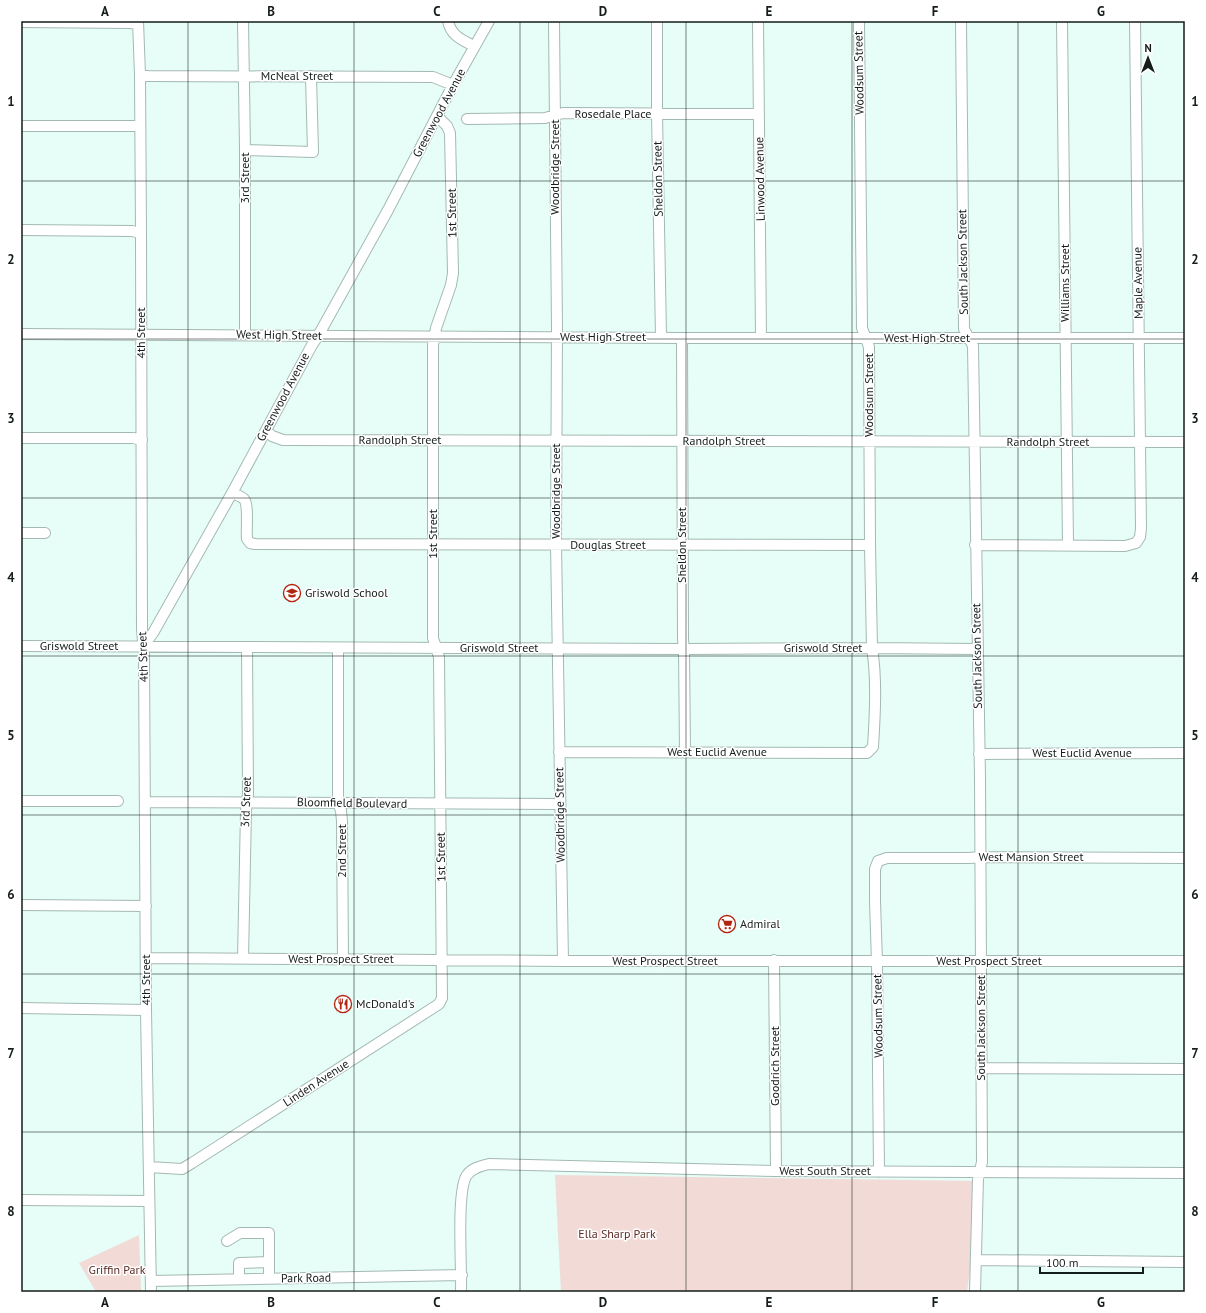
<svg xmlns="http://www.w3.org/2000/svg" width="1206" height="1313" font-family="'PT Sans',sans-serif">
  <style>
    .green { fill: #f2dad6 }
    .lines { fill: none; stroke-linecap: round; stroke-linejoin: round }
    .minor-casing { stroke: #a4b9b3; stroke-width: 12 }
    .minor { stroke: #fff; stroke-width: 10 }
    .grid { fill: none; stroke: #151d1a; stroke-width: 1; stroke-opacity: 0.55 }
    .labels { text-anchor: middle; stroke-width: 3; stroke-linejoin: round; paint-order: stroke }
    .street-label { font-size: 12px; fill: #151d1a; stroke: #fff }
    .poi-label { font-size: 12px; fill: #151d1a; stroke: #fff; text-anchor: start }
    .park-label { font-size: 12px; fill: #5b2a22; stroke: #fff }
    .neatline { fill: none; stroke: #151d1a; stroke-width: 1.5 }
    .grid-label { font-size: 13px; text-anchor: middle; font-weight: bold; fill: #151d1a }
  </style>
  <rect width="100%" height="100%" fill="#e7fdf7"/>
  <!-- green -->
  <path class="green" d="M555 1175 981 1181 967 1292H561Z
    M139 1235 141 1290 139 1292H96L79 1263Z"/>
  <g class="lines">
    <!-- minor casing -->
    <g class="minor-casing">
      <path id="minor" d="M138 21 140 75 141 233 142 629 144 654 146 1010 151 1292
        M243 21 245 150V335
        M448 21C451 36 462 40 474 46
        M554 21 557 328 556 544 563 961
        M657 21V114L661 337
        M758 21 761 338
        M961 21 964 329 973 346 980 778 982 1162 978 1179 975 1292
        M1062 21 1068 545
        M21 22 130 23 138 24
        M140 75 148 76 433 77 453 85
        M467 119 545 118 563 113 759 114
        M21 126H140
        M245 150 313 152 311 76
        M21 230 132 231 141 233
        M21 334 682 338H1185
        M682 338 683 640 684 649 685 752
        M266 430 272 436 283 440 1185 442
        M21 438H133L142 440
        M232 493C236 495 241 496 244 499 249 505 246 530 247 539L250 543 255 544 870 545
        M21 533H45
        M975 545 1125 546 1136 543 1140 537 1141 528 1135 21
        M144 645 153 633 232 493 312 345 318 336 388 210 453 85 489 21
        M21 646 684 649 872 648 977 649
        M338 648V803L341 811 342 821 343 959
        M559 752 867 753 873 747C875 715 877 679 872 648L870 545 869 347 862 328 859 21
        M979 754 1185 753
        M21 801H118
        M145 802 559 804
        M21 905 146 906
        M146 958 563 961H1185
        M243 958 246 811 248 794 247 647
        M774 960 776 1171
        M21 1008 146 1010
        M981 1068 1185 1069
        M149 1167 182 1169 192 1163 439 1004 442 998 439 657 433 638V345L436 328 451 285 453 273 450 133 447 126 437 116
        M879 1172 877 962 875 901V869L878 861 887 858H969L979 857 1185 858
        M21 1200 148 1201
        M227 1241 240 1233H269V1279
        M977 1260 1185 1262
        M239 1279V1263L269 1262
        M151 1281 462 1275
        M461 1292C462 1269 456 1190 467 1175 472 1168 481 1166 489 1164L776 1171 1185 1173"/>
    </g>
    <!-- minor -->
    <use href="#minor" class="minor"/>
  </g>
  <!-- grid -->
  <path class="grid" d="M188 21V1292M354 21V1292M520 21V1292M686 21V1292M852 21V1292M1018 21V1292M21 181H1185M21 339H1185M21 498H1185M21 656H1185M21 815H1185M21 974H1185M21 1132H1185"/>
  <!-- icons -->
  <defs>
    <g id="school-ring" transform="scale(0.9)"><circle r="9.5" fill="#fff" stroke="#b32511" stroke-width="1.5"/><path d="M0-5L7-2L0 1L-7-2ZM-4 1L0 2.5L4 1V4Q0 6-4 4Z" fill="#b32511"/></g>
    <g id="supermarket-ring" transform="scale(0.9)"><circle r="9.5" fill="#fff" stroke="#b32511" stroke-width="1.5"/><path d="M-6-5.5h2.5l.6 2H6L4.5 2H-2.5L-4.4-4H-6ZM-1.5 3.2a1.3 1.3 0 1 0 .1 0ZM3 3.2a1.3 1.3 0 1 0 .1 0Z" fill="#b32511"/></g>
    <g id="restaurant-ring" transform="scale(0.9)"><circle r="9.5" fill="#fff" stroke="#b32511" stroke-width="1.5"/><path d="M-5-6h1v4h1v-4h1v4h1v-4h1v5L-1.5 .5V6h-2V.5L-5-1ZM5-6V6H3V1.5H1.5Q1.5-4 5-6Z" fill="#b32511"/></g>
  </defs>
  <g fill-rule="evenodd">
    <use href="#school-ring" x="292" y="593"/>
    <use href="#supermarket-ring" x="727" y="924"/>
    <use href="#restaurant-ring" x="343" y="1004"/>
  </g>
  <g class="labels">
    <!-- street labels -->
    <g class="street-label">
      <text transform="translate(859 73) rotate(-91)" y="4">Woodsum Street</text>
      <text x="297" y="80">McNeal Street</text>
      <text transform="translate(439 113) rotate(-62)" y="4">Greenwood Avenue</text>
      <text x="613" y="118">Rosedale Place</text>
      <text transform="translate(555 167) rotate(-90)" y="4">Woodbridge Street</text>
      <text transform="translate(245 178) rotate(-90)" y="4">3rd Street</text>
      <text transform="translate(658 179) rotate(-91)" y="4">Sheldon Street</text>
      <text transform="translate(760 179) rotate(-91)" y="4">Linwood Avenue</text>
      <text transform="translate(452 213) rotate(-91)" y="4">1st Street</text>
      <text transform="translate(963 262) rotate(-91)" y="4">South Jackson Street</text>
      <text transform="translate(1065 283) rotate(-90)" y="4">Williams Street</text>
      <text transform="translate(1138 283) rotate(-91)" y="4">Maple Avenue</text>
      <text transform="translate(141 333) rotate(-90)" y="4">4th Street</text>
      <text transform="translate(279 335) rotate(1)" y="4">West High Street</text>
      <text x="603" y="341">West High Street</text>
      <text x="927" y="342">West High Street</text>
      <text transform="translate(869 395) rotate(-90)" y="4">Woodsum Street</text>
      <text transform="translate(283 397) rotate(-62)" y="4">Greenwood Avenue</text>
      <text x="400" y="444">Randolph Street</text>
      <text x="724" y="445">Randolph Street</text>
      <text x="1048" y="446">Randolph Street</text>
      <text transform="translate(556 491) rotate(-90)" y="4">Woodbridge Street</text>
      <text transform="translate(433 534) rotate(-90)" y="4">1st Street</text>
      <text x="608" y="549">Douglas Street</text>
      <text transform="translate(682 545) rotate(-90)" y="4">Sheldon Street</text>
      <text x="79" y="650">Griswold Street</text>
      <text x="499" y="652">Griswold Street</text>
      <text x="823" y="652">Griswold Street</text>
      <text transform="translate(977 656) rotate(-91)" y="4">South Jackson Street</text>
      <text transform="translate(143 657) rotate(-92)" y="4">4th Street</text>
      <text x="717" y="756">West Euclid Avenue</text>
      <text x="1082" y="757">West Euclid Avenue</text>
      <text transform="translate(246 802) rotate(-88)" y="4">3rd Street</text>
      <text transform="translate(352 803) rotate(1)" y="4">Bloomfield Boulevard</text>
      <text transform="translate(560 815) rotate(-91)" y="4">Woodbridge Street</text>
      <text transform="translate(342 851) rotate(-90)" y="4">2nd Street</text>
      <text transform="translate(441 857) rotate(-91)" y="4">1st Street</text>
      <text x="1031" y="861">West Mansion Street</text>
      <text x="341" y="963">West Prospect Street</text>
      <text x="665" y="965">West Prospect Street</text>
      <text x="989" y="965">West Prospect Street</text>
      <text transform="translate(146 980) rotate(-90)" y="4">4th Street</text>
      <text transform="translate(878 1016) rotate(-91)" y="4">Woodsum Street</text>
      <text transform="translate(981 1028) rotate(-90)" y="4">South Jackson Street</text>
      <text transform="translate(775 1066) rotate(-90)" y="4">Goodrich Street</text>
      <text transform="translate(316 1083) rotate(-33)" y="4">Linden Avenue</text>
      <text x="825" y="1175">West South Street</text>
      <text transform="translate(306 1278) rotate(-1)" y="4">Park Road</text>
    </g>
    <!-- poi labels -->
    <g class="poi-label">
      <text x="305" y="597">Griswold School</text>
      <text x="740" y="928">Admiral</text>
      <text x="356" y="1008">McDonald's</text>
    </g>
    <!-- park labels -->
    <g class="park-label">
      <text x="617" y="1238">Ella Sharp Park</text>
      <text x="117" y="1274">Griffin Park</text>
    </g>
  </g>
  <!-- border -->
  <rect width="1206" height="1313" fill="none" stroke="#ffffff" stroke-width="44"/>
  <!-- north arrow -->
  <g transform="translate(1148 58)" stroke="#ffffff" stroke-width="3" paint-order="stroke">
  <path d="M0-3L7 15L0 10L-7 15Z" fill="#151d1a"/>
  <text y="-6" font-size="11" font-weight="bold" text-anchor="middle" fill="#151d1a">N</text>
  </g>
  <!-- scale -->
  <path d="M1040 1267v6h103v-6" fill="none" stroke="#151d1a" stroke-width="2"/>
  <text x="1046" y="1267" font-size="12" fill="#151d1a" stroke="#ffffff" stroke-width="3" paint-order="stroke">100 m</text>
  <rect x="22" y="22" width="1162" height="1269" class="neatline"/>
  <g class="grid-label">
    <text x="105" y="16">A</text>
    <text x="271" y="16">B</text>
    <text x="437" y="16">C</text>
    <text x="603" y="16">D</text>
    <text x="769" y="16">E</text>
    <text x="935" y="16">F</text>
    <text x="1101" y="16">G</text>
    <text x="11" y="106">1</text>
    <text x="1195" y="106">1</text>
    <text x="11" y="264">2</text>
    <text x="1195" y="264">2</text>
    <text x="11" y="423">3</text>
    <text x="1195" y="423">3</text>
    <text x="11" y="582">4</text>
    <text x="1195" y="582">4</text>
    <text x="11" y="740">5</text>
    <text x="1195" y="740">5</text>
    <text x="11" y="899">6</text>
    <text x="1195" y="899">6</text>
    <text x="11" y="1058">7</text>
    <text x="1195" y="1058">7</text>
    <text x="11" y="1216">8</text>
    <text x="1195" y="1216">8</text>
    <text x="105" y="1307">A</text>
    <text x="271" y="1307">B</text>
    <text x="437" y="1307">C</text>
    <text x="603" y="1307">D</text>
    <text x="769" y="1307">E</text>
    <text x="935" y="1307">F</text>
    <text x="1101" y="1307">G</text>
  </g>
</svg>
